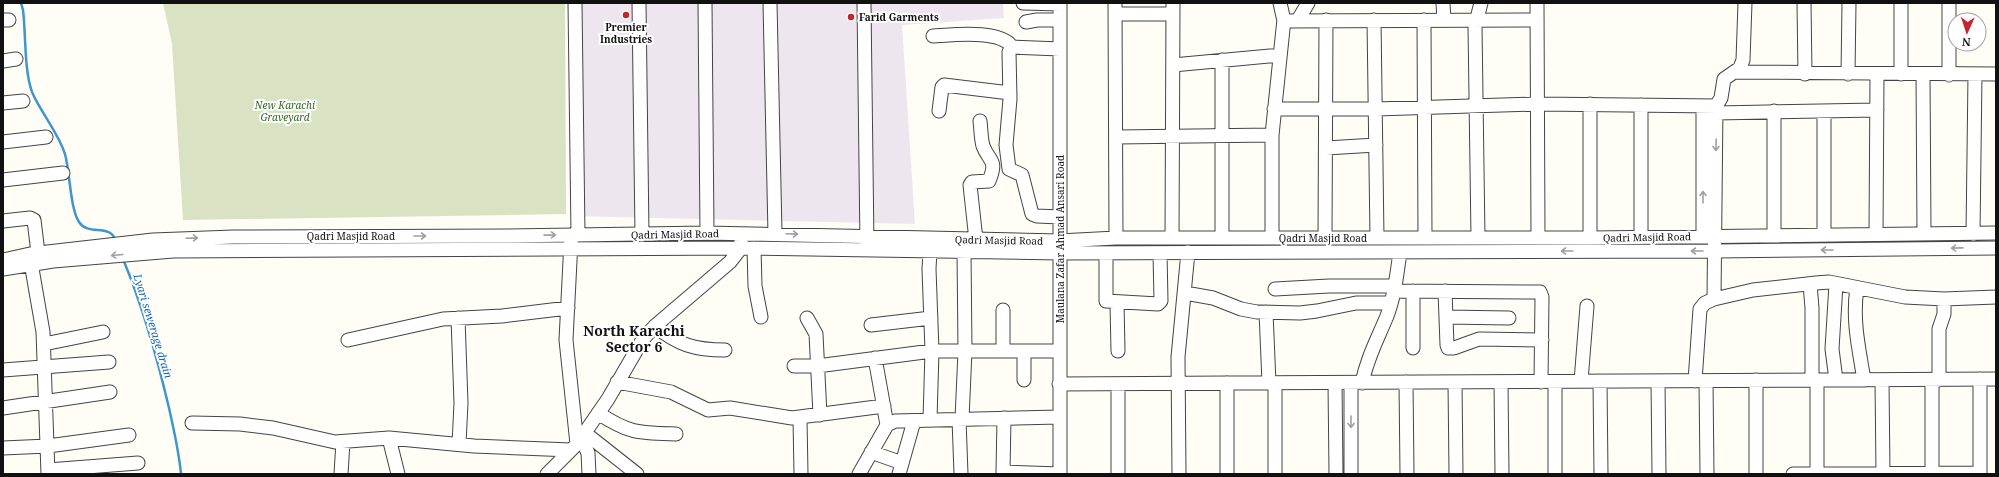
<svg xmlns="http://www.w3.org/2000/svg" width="1999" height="477" font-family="'Noto Serif',serif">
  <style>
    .industrial { fill: #eee6ef }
    .cemetery { fill: #d9e3c4 }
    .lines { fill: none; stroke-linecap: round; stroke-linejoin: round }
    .stream { stroke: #3f96cf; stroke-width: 2.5 }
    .minor-casing { stroke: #444; stroke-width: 15 }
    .minor { stroke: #fff; stroke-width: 13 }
    .oneway { stroke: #a0a0a0 }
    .poi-dot { fill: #c4262e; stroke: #fff; stroke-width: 1.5 }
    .labels { text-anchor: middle; stroke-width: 4; stroke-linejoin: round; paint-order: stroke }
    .poi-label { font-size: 10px; font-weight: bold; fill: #111; stroke: #fff; text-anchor: start }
    .park-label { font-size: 10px; font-style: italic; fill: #2f6b1f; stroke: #fff }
    .street-label { font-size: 10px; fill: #111; stroke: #fff }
    .water-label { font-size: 11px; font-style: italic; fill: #1768a6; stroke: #fff }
    .district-label { font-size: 14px; font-weight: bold; fill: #111; stroke: #fff }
  </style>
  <rect width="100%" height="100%" fill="#fffdf5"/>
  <!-- industrial -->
  <path class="industrial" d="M571 3H1003L1004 18 902 25 915 224 572 216Z"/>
  <!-- cemetery -->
  <path class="cemetery" d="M163 3H565L566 214 183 220 172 44Z"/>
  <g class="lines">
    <!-- stream -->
    <path class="stream" d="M21 3 23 10C26 34 24 70 32 92 41 113 58 132 65 154 70 172 70 208 79 222 88 236 109 224 115 239
      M123 259C143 307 157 357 169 408 174 430 179 452 181 474"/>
    <!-- minor casing -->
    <g class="minor-casing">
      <path id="minor" d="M575 3 578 235
        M639 3 642 235
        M705 3 707 233
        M770 3 775 234
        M864 3 867 246
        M1023 3 1060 4
        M1115 3 1116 238
        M1280 3 1284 21 1537 20
        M1443 3 1444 20
        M1537 3 1538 238
        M1804 3 1805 74
        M1901 3V74
        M1949 3V75
        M1115 14H1173
        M3 20H9
        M1298 20 1308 3
        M1374 20 1377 238
        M1424 20 1425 238
        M1026 22 1037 20H1060
        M933 36C952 35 1001 29 1012 47
        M1222 60V238
        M3 61 16 59
        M1173 65 1280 55
        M1734 72 1996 74
        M1848 74 1849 3
        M1923 74 1924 234
        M3 103 23 101
        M1274 109H1376L1538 104 1716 106 1721 98 1724 79 1740 68 1743 60 1745 3
        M939 111 942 87 944 85 1010 93
        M1774 111V235
        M1716 113 1877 110
        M1116 137 1272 135
        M3 142 46 137
        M1326 148 1376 145
        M3 180 63 173
        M1060 217 1037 216 1032 214 1022 175 1009 169 1006 145 1010 99 1009 52 1012 47 1060 49
        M3 221 30 218 34 220 38 253
        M1876 234 1877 74
        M1973 234 1975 74
        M1824 235V111
        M1703 236V106
        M1641 237V105
        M1172 238 1173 3
        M1272 238V135L1284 19
        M1325 238 1326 20
        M1478 238 1475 26 1481 3
        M1590 238V104
        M976 240 970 185 972 182 989 181C998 159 989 162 983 146 981 139 981 129 980 121
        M571 241 566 340 577 444
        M754 248 755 286 761 317
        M1106 253V301L1158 304 1161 301 1160 253
        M30 257 43 332 48 474
        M3 260 30 254 153 240 233 237 508 236 707 233 1059 241 1116 238H1590L1996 233
        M3 269 53 261 173 251 741 248 1060 253 1715 251 1996 248
        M1810 284 1812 308V380
        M1836 284 1832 349 1836 380
        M1857 288C1852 320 1859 349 1864 380
        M1275 289 1329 286H1395
        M1395 291 1540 292 1542 297 1541 382
        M1413 291V348
        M1445 291 1447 345 1448 348H1454L1479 339 1542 340
        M1185 293 1213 298 1241 309 1257 312 1300 313 1317 311 1356 303H1391
        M1714 299 1716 106
        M1117 303 1118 351
        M1003 310V351
        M1266 312 1269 383
        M1446 317 1509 318
        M458 318 461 403 459 444
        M807 318 816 334 820 415
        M871 325 931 318
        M655 326C678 345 695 350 725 350
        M348 340 443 319 502 316 568 308
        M44 344 103 332
        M875 358 887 425
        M794 366H817L932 351H1059
        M3 370 109 362
        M1980 379V474
        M1024 380V351
        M1756 380V474
        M1817 380V474
        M1882 380 1883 474
        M1932 380V474
        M1939 380V329L1944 314V299
        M1581 381 1587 306
        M1600 381 1601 474
        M1658 381 1659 474
        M1695 381 1700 309 1705 303 1714 299 1753 290 1816 283 1829 282 1905 297 1944 299 1996 297
        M1706 381 1707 474
        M617 382 671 392 708 410 730 408 792 418 884 406
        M1406 382 1407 474
        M1455 382 1456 474
        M1501 382 1502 474
        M1555 382V474
        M1227 383V474
        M1275 383V474
        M1335 383 1336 474
        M1362 383C1367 358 1378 338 1387 316 1395 295 1397 273 1400 252
        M1059 384 1996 379
        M3 408 110 392
        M598 413C630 434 639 433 676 434
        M800 418 801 474
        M1004 418 1003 472 1060 474
        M959 419 961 474
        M962 419 965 351 964 251
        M930 420 932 351 929 269 930 251
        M192 423 240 424 273 428 335 442 389 438 474 446 571 450
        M585 433 637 474
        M389 438 398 474
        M581 438 588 453 589 474
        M3 448 48 446 129 435
        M871 452 902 463
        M48 470 138 463
        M341 474 343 442
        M547 474 577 444 608 399 643 339 655 326 730 262 741 248V241
        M859 474 887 425 895 421 1059 417
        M899 474 914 421
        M1060 474V3
        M1118 474V384
        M1179 474 1178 357 1188 252
        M1351 474V383
        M1793 474 1980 473"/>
    </g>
    <!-- minor -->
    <use href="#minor" class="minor"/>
  </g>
  <!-- one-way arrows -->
  <defs><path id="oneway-shaft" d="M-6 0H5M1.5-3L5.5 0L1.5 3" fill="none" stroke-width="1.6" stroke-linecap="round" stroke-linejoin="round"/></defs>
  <g class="oneway">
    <use href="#oneway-shaft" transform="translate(1716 145) rotate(91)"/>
    <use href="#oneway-shaft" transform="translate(1703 197) rotate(-90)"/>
    <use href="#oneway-shaft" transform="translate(792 234) rotate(2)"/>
    <use href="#oneway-shaft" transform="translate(550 235) rotate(-1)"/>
    <use href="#oneway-shaft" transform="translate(420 236)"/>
    <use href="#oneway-shaft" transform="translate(192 238) rotate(-2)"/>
    <use href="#oneway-shaft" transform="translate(1957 248) rotate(179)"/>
    <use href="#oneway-shaft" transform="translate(1827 250) rotate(180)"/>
    <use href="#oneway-shaft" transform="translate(1567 251) rotate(180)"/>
    <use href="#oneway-shaft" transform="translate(1697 251) rotate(-180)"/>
    <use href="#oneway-shaft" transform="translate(117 255) rotate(175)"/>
    <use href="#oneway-shaft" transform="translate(1351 422) rotate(90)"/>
  </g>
  <!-- markers -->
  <g class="poi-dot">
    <circle cx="626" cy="15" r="4"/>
    <circle cx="851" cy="17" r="4"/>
  </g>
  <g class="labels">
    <!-- poi labels -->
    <g class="poi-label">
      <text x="859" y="21">Farid Garments</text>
      <text x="626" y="31" text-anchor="middle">Premier<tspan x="626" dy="12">Industries</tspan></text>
    </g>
    <!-- park labels -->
    <g class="park-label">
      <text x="285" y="109">New Karachi<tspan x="285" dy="12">Graveyard</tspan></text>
    </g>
    <!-- street labels -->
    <g class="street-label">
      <text transform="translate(675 234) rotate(-1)" y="4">Qadri Masjid Road</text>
      <text x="351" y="240">Qadri Masjid Road</text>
      <text transform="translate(1647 237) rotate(-1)" y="4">Qadri Masjid Road</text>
      <text x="1323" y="242">Qadri Masjid Road</text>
      <text transform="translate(1060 239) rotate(-90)" y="4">Maulana Zafar Ahmad Ansari Road</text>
      <text transform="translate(999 240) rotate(1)" y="4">Qadri Masjid Road</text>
    </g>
    <!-- water labels -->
    <g class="water-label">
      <text transform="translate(153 326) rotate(73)" y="4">Lyari sewerage drain</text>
    </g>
    <!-- district labels -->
    <g class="district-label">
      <text x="634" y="336">North Karachi<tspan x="634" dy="16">Sector 6</tspan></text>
    </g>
  </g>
  <!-- border -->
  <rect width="1999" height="477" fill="none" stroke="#111111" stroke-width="8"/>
  <!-- north arrow -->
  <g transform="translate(1967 32) rotate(183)"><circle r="19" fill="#ffffff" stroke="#a0a0a0"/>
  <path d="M0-3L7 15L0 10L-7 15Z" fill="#c4262e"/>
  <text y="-6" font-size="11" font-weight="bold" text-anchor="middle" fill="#111111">N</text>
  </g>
</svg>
